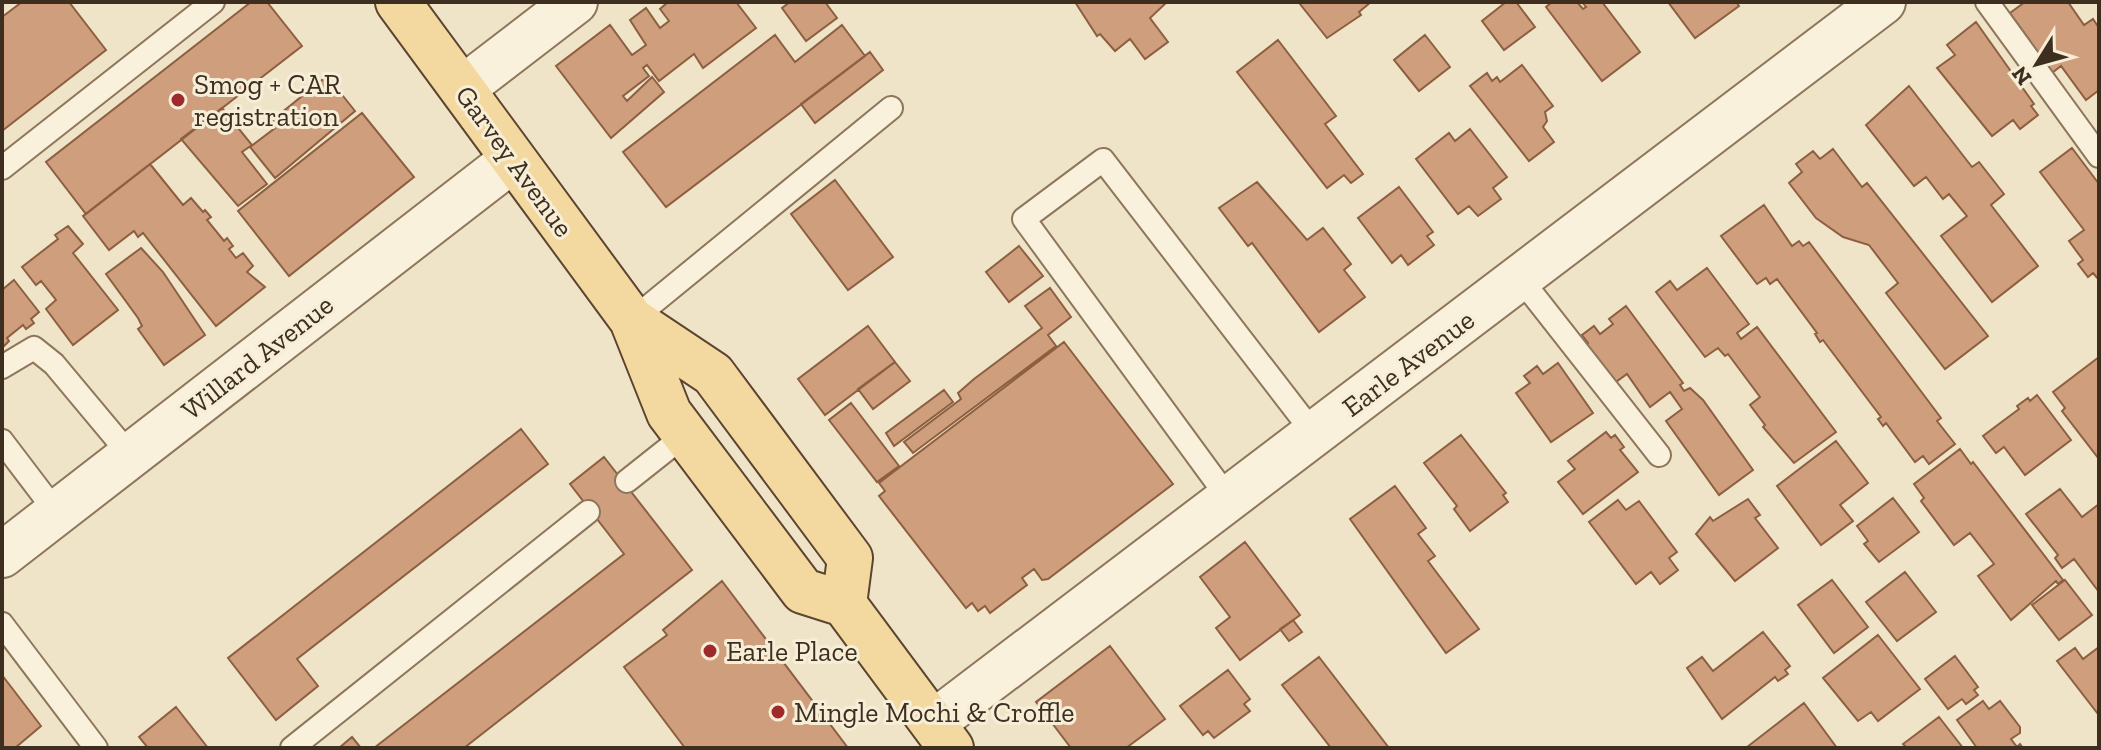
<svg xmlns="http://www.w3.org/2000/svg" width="2101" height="750" font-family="'Zilla Slab',serif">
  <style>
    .building { fill: #cf9f7d; stroke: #8d5f41; stroke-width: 2 }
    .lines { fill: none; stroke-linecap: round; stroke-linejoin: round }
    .service-casing { stroke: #8d765c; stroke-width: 26 }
    .minor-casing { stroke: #8d765c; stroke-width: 48 }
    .primary-casing { stroke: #5b4430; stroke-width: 48 }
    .service { stroke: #faf1dc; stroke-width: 22 }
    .minor { stroke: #faf1dc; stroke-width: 44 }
    .primary { stroke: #f3d9a0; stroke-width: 44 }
    .poi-dot { fill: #9e2a2b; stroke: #f7eed8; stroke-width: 3 }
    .labels { text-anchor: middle; stroke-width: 6; stroke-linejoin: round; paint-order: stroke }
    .poi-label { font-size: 28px; fill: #3d2e20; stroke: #f7eed8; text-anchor: start }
    .street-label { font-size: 28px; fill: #3d2e20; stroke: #f7eed8 }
  </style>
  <rect width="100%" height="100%" fill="#f0e4c8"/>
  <!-- building -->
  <path class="building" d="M22 2H69L106 50 2 131V17Z
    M251 2H267L302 46 86 214 46 162Z
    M668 2H736L756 28 703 68 694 54 659 81 647 65 643 68 649 76 623 96 627 101 652 77 664 92 611 138 556 66 610 25 632 55 646 45 630 20 646 8 660 28 669 21 660 9Z
    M790 2H825L837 18 806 41 782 8Z
    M1075 2H1167L1150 18 1168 42 1145 59 1130 39 1115 51 1100 34 1097 36Z
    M1303 2H1371L1359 12 1361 15 1327 38 1300 4Z
    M1506 2H1516L1535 27 1504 50 1482 21Z
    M1552 2H1577L1583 9 1586 7 1582 2H1602L1640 52 1602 81 1546 7Z
    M1668 2H1736L1739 6 1695 38Z
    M2025 2H2068L2084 25 2093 19 2099 28V90L2086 100 2061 66 2052 73 2024 45 2030 41 2010 13Z
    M1976 22 2034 104 2031 106 2038 115 2020 129 2013 120 1992 136 1937 68 1955 55 1947 45Z
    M842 25 865 56 666 207 623 152 775 35 795 62Z
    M1425 35 1450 67 1419 91 1394 60Z
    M1278 40 1336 116 1325 124 1363 174 1351 183 1344 175 1327 188 1237 72Z
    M870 52 883 70 815 123 801 104Z
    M1522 65 1553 106 1545 112 1547 121 1543 127 1554 142 1529 161 1470 86 1487 73 1492 81 1497 77 1500 82Z
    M327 76 355 111 275 178 250 147 275 128 270 122Z
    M1909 86 1972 167 1979 162 2004 194 1991 205 2038 266 1992 302 1941 236 1967 216 1949 194 1943 199 1926 177 1914 186 1866 125Z
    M222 108 252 145 242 152 267 184 238 206 181 139Z
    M362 113 414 177 289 276 238 211Z
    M1470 129 1507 177 1493 188 1501 199 1478 216 1469 206 1458 214 1416 159 1449 133 1455 141Z
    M2072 148 2099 184V280L2093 273 2088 277 2078 264 2083 260 2069 241 2084 230 2040 172Z
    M1833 149 1862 187 1867 183 1988 336 1945 369 1886 293 1898 283 1869 245 1843 237 1816 218 1789 183 1802 172 1796 164 1813 151 1820 159Z
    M150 164 183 205 191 198 203 212 205 210 211 217 207 220 224 241 227 238 233 246 229 249 236 258 243 253 253 266 247 272 265 287 216 326 143 233 138 237 134 231 109 250 83 216Z
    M835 180 893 257 848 290 791 214Z
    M1257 182 1307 240 1323 228 1351 264 1344 270 1365 297 1319 332 1252 243 1248 246 1219 208Z
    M1399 187 1433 232 1427 236 1434 245 1408 265 1401 255 1392 263 1358 218Z
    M1764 205 1792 246 1799 241 1803 246 1809 242 1941 418 1937 421 1955 444 1929 464 1923 456 1915 462 1886 423 1883 426 1878 419 1881 417 1823 340 1820 342 1815 334 1817 333 1777 279 1770 284 1766 278 1757 284 1721 236Z
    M68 226 83 244 73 253 118 310 73 345 46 309 56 300 41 281 36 285 22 267 58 239 55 235Z
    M1019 246 1043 276 1009 302 986 272Z
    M141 248 163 272 205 335 164 365 138 329 142 326 138 318 106 274Z
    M1707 268 1749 324 1737 333 1741 339 1757 327 1836 432 1794 463 1763 427 1765 425 1750 405 1760 397 1728 354 1725 356 1718 348 1705 357 1656 292 1670 281 1677 290Z
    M14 280 39 312 31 319 34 323 26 329 23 325 7 338 9 341 2 348V290Z
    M1050 288 1071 317 1048 335 1056 346 913 453 904 442 961 399 958 393 974 379 1042 328 1025 306Z
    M1626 306 1683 383 1680 385 1684 391 1690 388 1703 400 1753 470 1719 495 1666 421 1682 409 1670 392 1650 407 1627 374 1609 387 1581 349 1588 343 1582 335 1594 326 1600 334 1613 324 1609 319Z
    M868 326 895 362 825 415 798 379Z
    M1064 342 1173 484 1048 579 1042 580 1034 569 1022 578 1027 585 990 613 985 606 978 611 972 603 966 608 879 496 885 491 879 483Z
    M2099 357V459L2062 411 2065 408 2053 392Z
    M895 362 910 381 873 409 858 389Z
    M1558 363 1593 413 1551 442 1516 393 1530 383 1524 376 1537 366 1543 374Z
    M944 390 953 402 894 446 886 433Z
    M2037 395 2071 440 2025 475 2004 447 1996 453 1983 436 2019 409 2017 406 2028 398 2030 401Z
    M851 403 899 466 877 482 829 420Z
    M521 429 548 464 297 659 318 686 276 720 228 658Z
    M1606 432 1611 438 1615 435 1624 447 1620 450 1638 472 1583 514 1558 482 1575 469 1568 461Z
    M1461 435 1506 493 1503 495 1508 502 1470 531 1454 509 1457 506 1424 463Z
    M1836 441 1868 483 1840 505 1853 521 1821 545 1777 486Z
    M1960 449 1971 464 1973 462 2063 580 2058 584 2056 581 2011 620 1978 576 1994 564 1970 533 1954 545 1921 501 1924 498 1914 484Z
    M604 457 692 570 464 748H374L624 554 570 484Z
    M1395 486 1426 528 1418 534 1435 556 1428 561 1479 629 1446 653 1350 519Z
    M2060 489 2082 517 2099 504V592L2074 559 2062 568 2055 558 2058 555 2026 514Z
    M1893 498 1919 532 1879 562 1864 544 1868 541 1857 526Z
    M1748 499 1760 515 1755 518 1778 548 1735 581 1696 534 1710 517 1713 521Z
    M1618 500 1626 510 1639 501 1677 552 1669 558 1678 570 1660 584 1651 572 1636 584 1589 522Z
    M1245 542 1300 615 1240 660 1216 628 1230 617 1200 577Z
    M1905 572 1936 612 1897 641 1866 602Z
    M1832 580 1868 627 1834 653 1798 605Z
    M2065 580 2092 615 2059 640 2032 605Z
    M722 581 848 748H685L624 667 667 635 663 630Z
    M1293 620 1302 632 1289 641 1280 629Z
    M1763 632 1790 666 1785 670 1788 674 1778 681 1775 677 1722 719 1687 668 1702 657 1713 671Z
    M1878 635 1920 689 1878 721 1871 712 1858 721 1823 678Z
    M1110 646 1165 719 1126 748H1071L1036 702Z
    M2099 647V713L2098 714 2057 661 2075 648 2083 659Z
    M1955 656 1978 687 1974 690 1978 695 1966 704 1962 699 1948 709 1925 679Z
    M1319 657 1389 748H1331L1282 685Z
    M1228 670 1250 699 1244 704 1250 711 1214 738 1208 731 1203 735 1180 706Z
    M2 675 41 726 15 748H2Z
    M1983 701 1989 709 2000 701 2020 727V733L2011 739 2017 747 2020 744 2023 748H1977L1957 720Z
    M1804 703 1837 748H1748L1747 747Z
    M176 707 208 748H148L139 737Z
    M1939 717 1963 748H1907L1903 744Z
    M352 737 361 748H339Z"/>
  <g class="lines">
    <!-- service casing -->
    <g class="service-casing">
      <path id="service" d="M1987 2 2099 156
        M2 168 213 2
        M1520 278 1659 455
        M632 320 891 108
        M2 367 34 348 54 364 130 455
        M2 441 56 512
        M627 481 685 435
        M1229 499 1024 219 1103 160 1315 435
        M2 624 96 748
        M292 748 588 512"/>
    </g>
    <!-- minor casing -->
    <g class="minor-casing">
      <path id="minor" d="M463 88 575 2
        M2 555 512 160
        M933 723 1883 2"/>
    </g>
    <!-- primary casing -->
    <g class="primary-casing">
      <path id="primary" d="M398 2 632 320 669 413 803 591 844 604 951 748
        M632 320 713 374 850 558 844 604"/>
    </g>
    <!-- service -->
    <use href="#service" class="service"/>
    <!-- minor -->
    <use href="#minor" class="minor"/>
    <!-- primary -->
    <use href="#primary" class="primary"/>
  </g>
  <!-- markers -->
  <g class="poi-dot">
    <circle cx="178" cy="100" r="8"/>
    <circle cx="710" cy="651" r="8"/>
    <circle cx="778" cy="712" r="8"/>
  </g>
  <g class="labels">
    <!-- poi labels -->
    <g class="poi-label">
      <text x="194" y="94">Smog + CAR<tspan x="194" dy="32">registration</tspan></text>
      <text x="726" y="661">Earle Place</text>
      <text x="794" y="722">Mingle Mochi &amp; Croffle</text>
    </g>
    <!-- street labels -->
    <g class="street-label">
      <text transform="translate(515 161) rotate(54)" y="10">Garvey Avenue</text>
      <text transform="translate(257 357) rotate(-38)" y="10">Willard Avenue</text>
      <text transform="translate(1408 363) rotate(-37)" y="10">Earle Avenue</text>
    </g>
  </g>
  <!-- border -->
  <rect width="2101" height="750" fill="none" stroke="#3d2e20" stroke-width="8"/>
  <!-- north arrow -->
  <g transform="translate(2037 64) rotate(233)" stroke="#f7eed8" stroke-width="6" paint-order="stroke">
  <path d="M0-6L14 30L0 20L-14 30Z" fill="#3d2e20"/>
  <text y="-12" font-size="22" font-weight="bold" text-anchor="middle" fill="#3d2e20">N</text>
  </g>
</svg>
